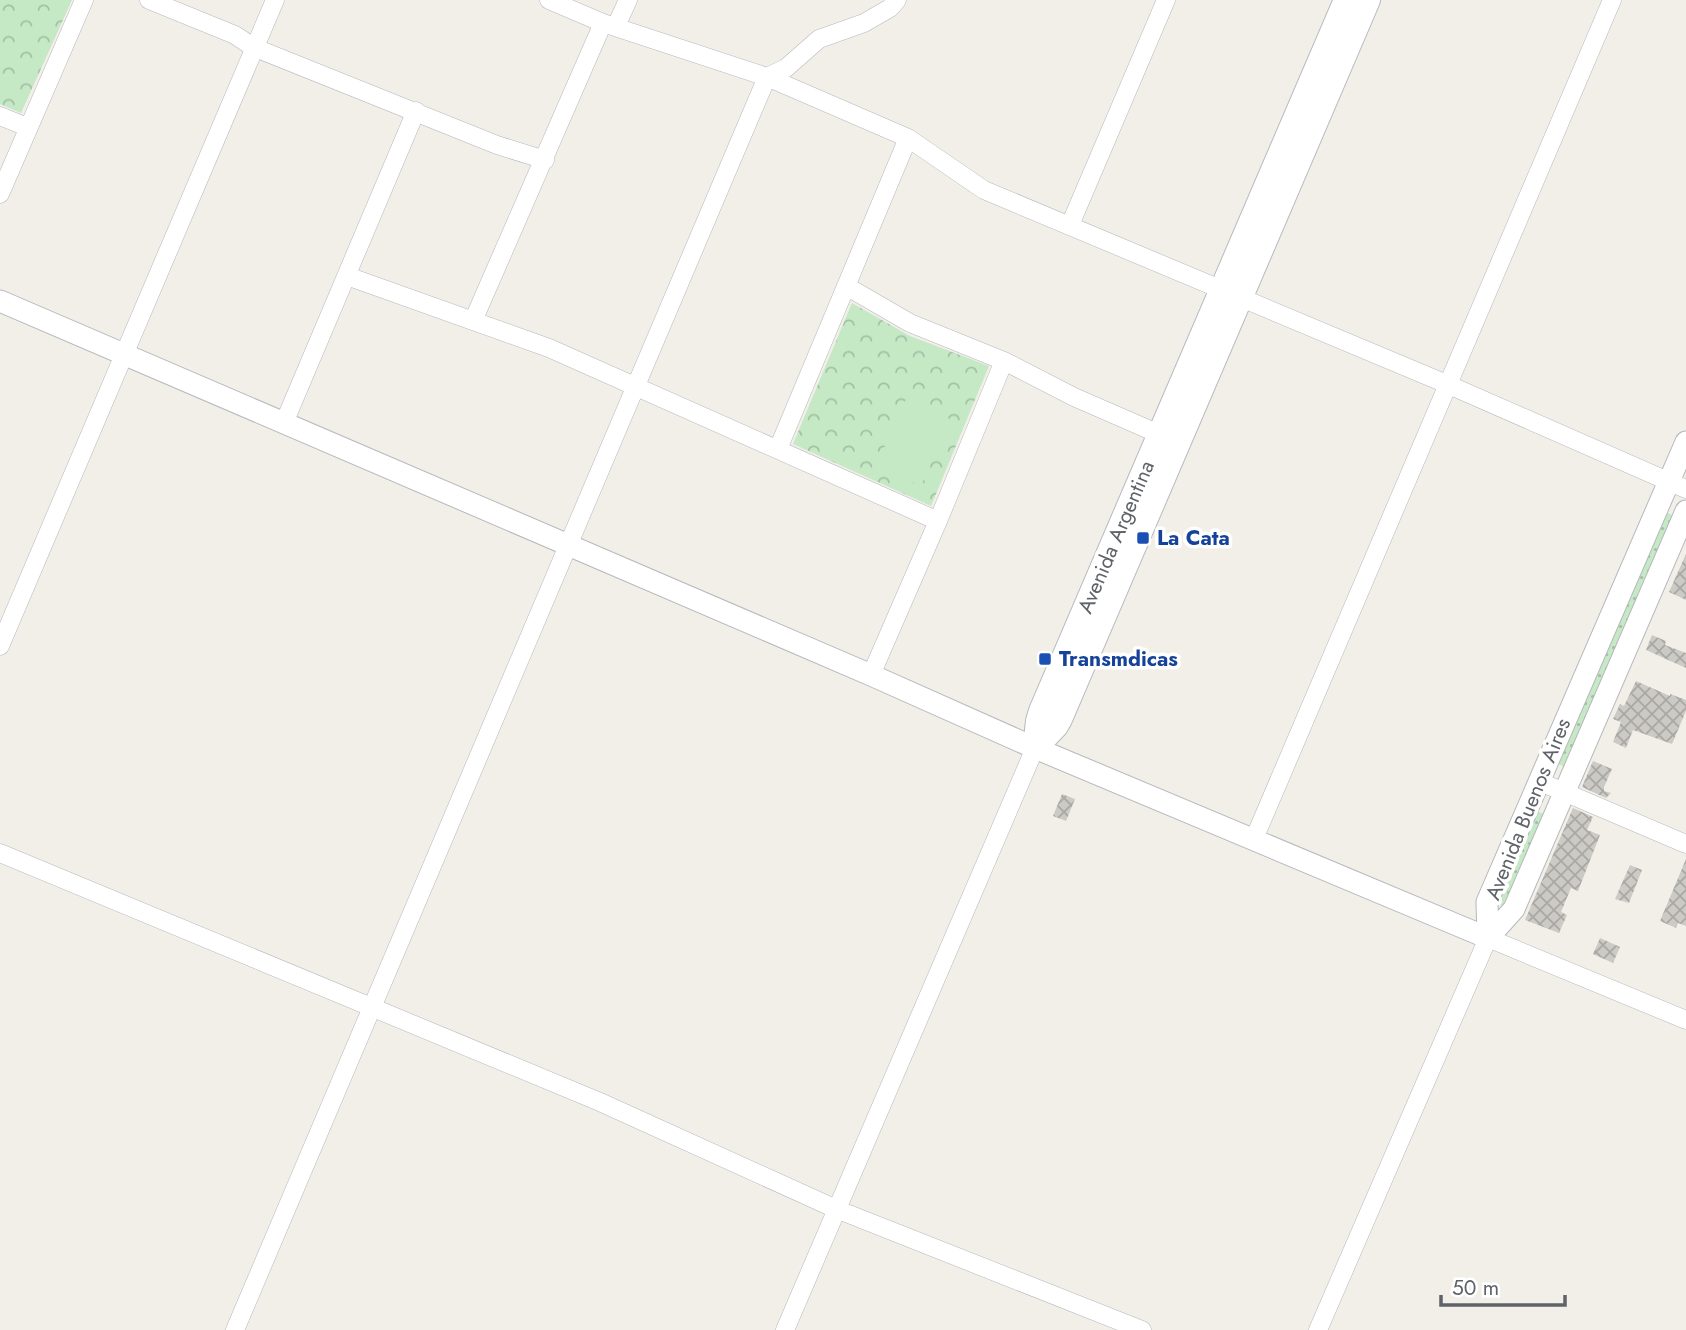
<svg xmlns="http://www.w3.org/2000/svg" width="1686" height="1330" font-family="Jost,sans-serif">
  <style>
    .grass { fill: url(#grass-dots) }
    .forest { fill: url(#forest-crowns) }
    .pitch { fill: #c5e8c5 }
    .building { fill: url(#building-cross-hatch) }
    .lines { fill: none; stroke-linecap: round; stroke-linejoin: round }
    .minor-casing { stroke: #b5b8bc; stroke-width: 19 }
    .tertiary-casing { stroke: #b5b8bc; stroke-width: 23 }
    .secondary-casing { stroke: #b6babf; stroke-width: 26 }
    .minor { stroke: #fff; stroke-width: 18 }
    .tertiary { stroke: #fff; stroke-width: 21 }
    .secondary { stroke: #fff; stroke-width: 24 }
    .transit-dot { fill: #1a4fb4; stroke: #fff; stroke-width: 2.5 }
    .labels { text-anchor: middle; stroke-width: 7; stroke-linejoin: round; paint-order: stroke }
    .street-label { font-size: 21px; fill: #5f6368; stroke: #fff }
    .transit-label { font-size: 21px; font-weight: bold; fill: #164399; stroke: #fff; text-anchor: start }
  </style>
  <defs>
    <pattern id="grass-dots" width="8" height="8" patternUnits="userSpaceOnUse" patternTransform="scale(1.75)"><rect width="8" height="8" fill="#c5e8c5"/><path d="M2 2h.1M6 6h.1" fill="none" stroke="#a3c0a4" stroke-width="1.8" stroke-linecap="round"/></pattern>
    <pattern id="forest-crowns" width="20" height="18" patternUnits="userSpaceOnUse" patternTransform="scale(1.75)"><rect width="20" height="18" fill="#c5e8c5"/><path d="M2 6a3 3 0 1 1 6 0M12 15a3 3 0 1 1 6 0" fill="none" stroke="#a3c0a4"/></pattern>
    <pattern id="building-cross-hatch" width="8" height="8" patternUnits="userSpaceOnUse" patternTransform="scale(1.75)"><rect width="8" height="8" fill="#cccac5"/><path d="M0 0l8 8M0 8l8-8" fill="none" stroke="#a9a8a4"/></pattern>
  </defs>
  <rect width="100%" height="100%" fill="#f1efe8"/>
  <!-- grass -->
  <path class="grass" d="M1666 512 1676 517 1566 768 1557 763Z
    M1534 810 1544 814 1504 906 1494 902Z"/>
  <!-- forest -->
  <path class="forest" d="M0 0H72L21 113 0 104Z
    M852 303 910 336 989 366 931 506 793 444Z"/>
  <!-- pitch -->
  <path class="pitch" d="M906 399 950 419 921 486 876 466Z"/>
  <!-- building -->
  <path class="building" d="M1686 554V600L1669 592Z
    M1652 635 1666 641 1665 645 1686 653V668L1646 650Z
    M1636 681 1670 696V694L1686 700V711L1672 744 1633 730 1626 748 1613 742 1621 722 1613 719 1620 704 1624 706Z
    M1593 761 1612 769 1604 787V791L1611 793 1606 798 1582 787Z
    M1062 794 1075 799 1066 821 1053 816Z
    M1573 808 1593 817 1587 830 1600 835 1578 891 1571 888 1561 912 1567 915 1559 933 1525 920Z
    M1686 859V926L1678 923 1676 928 1660 921Z
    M1630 865 1642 870 1629 903 1615 899Z
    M1600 938 1620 947 1613 963 1593 954Z"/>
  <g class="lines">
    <!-- minor casing -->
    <g class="minor-casing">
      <path id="minor" d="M149 0 235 35 253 47 497 145 545 160
        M549 0 603 23 767 77 908 138 984 190 1449 385 1686 489
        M616 26 628 0
        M0 116 27 127
        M0 194 84 0
        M1070 225 1166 0
        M347 276 549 348 938 521
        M846 286 910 323 1004 361 1074 397 1159 434
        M473 321 603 23
        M284 423 416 111
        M778 449 908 138
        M0 646 275 0
        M871 675 938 521 1004 361
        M1538 781 1686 844
        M1254 839 1612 0
        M0 853 600 1102 836 1209 1142 1330
        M235 1330 767 77 786 68 819 39 864 23 890 8 897 0
        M785 1330 1035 748
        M1318 1330 1488 938 1686 1020"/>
    </g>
    <!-- tertiary casing -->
    <g class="tertiary-casing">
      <path id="tertiary" d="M0 301 871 675 1035 748 1488 938
        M1488 938 1487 902 1686 442
        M1488 938 1514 909 1686 511"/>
    </g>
    <!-- secondary casing -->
    <g class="secondary-casing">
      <path id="secondary" d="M1035 748 1056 726 1060 719 1368 0
        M1035 748 1038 721 1041 711 1346 0"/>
    </g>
    <!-- minor -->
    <use href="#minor" class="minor"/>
    <!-- tertiary -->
    <use href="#tertiary" class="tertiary"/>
    <!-- secondary -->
    <use href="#secondary" class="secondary"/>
  </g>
  <!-- markers -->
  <g class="transit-dot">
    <rect x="1136" y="531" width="14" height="14" rx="3.5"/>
    <rect x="1038" y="652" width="14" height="14" rx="3.5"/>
  </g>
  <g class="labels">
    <!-- street labels -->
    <g class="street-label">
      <text transform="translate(1116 537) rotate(-67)" y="7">Avenida Argentina</text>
      <text transform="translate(1528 809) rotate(-68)" y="7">Avenida Buenos Aires</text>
    </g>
    <!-- transit labels -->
    <g class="transit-label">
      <text x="1157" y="545">La Cata</text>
      <text x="1059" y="666">Transmdicas</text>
    </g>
  </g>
  <!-- scale -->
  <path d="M1441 1295v10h124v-10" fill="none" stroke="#5f6368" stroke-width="3.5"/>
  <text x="1452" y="1295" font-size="21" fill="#5f6368" stroke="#ffffff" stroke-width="5" paint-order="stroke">50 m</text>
</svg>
